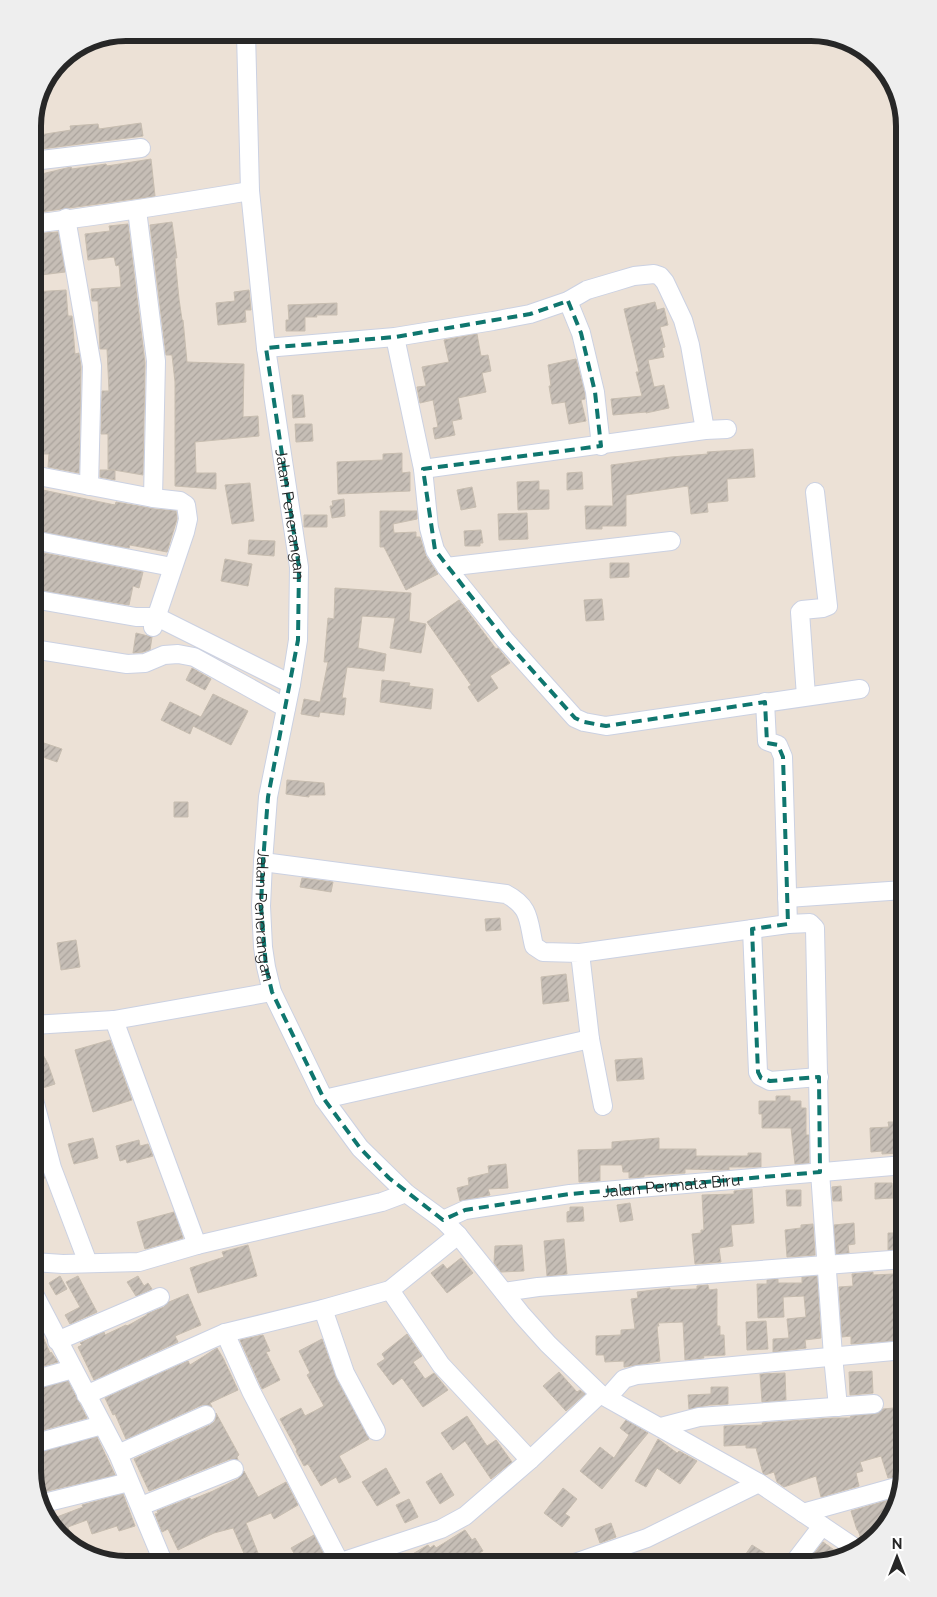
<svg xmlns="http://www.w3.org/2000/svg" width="937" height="1597" font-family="Raleway,sans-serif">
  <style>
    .building { fill: url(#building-hatch); stroke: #c7bdb0 }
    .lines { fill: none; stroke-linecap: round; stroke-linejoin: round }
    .minor-casing { stroke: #cbd1e2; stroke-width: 20 }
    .minor { stroke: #fff; stroke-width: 18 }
    .marked { fill: none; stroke: #0f766e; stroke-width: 4; stroke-dasharray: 10 6; stroke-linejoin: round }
    .labels { text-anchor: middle; stroke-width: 5; stroke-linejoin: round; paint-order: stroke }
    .street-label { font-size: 16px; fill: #272727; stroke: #fff }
    .rim { fill: none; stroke: #272727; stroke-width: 6 }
  </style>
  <defs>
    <pattern id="building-hatch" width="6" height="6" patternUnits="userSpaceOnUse" patternTransform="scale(1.25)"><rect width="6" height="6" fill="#c6beb6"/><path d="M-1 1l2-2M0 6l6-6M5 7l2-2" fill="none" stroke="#aaa39c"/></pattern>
  </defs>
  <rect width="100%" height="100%" fill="#ece1d6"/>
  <!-- building -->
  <path class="building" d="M141 123 143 136 33 150V136L71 130 70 126 98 124 99 129Z
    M151 159 155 196 33 213V176L71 167 72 169 106 164 107 166Z
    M172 222 177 258H175L179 299 182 320H183L187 362 244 364 243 417 258 416 259 436 195 442 196 473H216V489L175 486V382L172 355H166L150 225Z
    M128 224 145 363 143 475 108 469V434H101L102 391H109L107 349H100L98 301H92L91 289 121 287 119 265 116 266 114 257 88 260 85 234 110 231 109 226Z
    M58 232 65 272 33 276V234Z
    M66 290 68 316H72L75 354 79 353 81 367 79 473 48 467 49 454H37V438H33V418H38L39 390H37V366H34L33 359V292Z
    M249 290 251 310H245L246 322 218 325 216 303 235 301 234 292Z
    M655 302 657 310 664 308 668 325 660 327 665 347 662 348 664 357 648 360 654 387 664 385 669 408 646 413V412L613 415 611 399 642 396 636 372H639L624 309Z
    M337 303V315H316L317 317H305V331H286V320H289L288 305Z
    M477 334 481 356 488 355 491 371 482 373 486 392 458 398 462 419 452 421 455 435 435 439 433 428 438 427 433 400 420 403 417 387 426 386 422 367 449 362 444 340Z
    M576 359 585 394V399L581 400 586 421 569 424 565 402 552 404 549 386H551L548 365Z
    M292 395H303L305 417 293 418Z
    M295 424H312L313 441 296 442Z
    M753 449 755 477 727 479 728 501 707 503 708 512 691 514 688 486 626 495V526H602V529H586L585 506H613L611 465 671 457 708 454 707 452Z
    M402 453V473L410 472V491L338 494 337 462 383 460V454Z
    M100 470H115V480L100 477Z
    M582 472 583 489 567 490V473Z
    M539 481V490H549V509L518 510 517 482Z
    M250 483 254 521 232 524 225 485Z
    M472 487 476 507 461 510 457 490Z
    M33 488 115 505 116 502 155 509 176 511 177 519 167 552 130 545 129 548 33 530Z
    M344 499 345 516 332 518 330 506H333L332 501Z
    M380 511H417V519L393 524 394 533 416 532V537H420L426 556 438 574 406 590 384 547H380Z
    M527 513 528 539 499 540 498 514Z
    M304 515H327V527H304Z
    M481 530 483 543H480V546H465L464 531Z
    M249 540 275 541 274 556 248 554Z
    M33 551 143 572 139 588 133 586 129 605 33 589Z
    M225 559 252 564 248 586 221 581Z
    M610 563H629V577L610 578Z
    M335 588 411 593 409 621 426 624 421 653 390 648 395 618 362 616 358 648 386 654 384 671 347 667 342 698H346L344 715 320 712 319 717 301 714 304 699 320 702 328 662H324L328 618 334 619Z
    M602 599 604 620 586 621 584 600Z
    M459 600 496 649 498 648 510 663 490 676 498 688 478 702 468 687 471 685 427 622Z
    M136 633 152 637 150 650 143 652 133 653Z
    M192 668 211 679 205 690 186 680Z
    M382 680 410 683 409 686 433 689 431 709 380 702Z
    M213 694 248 711 231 745 193 726 190 734 161 720 170 702 201 717Z
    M41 742 62 749 57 762 37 755Z
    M287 780 324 783 325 795H309V797L286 794Z
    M174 802H188V817H174Z
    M302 878 333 882 331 892 300 887Z
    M500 918 501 930 486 931 485 919Z
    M76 940 80 967 61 970 57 943Z
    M566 974 569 1001 543 1004 541 977Z
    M33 1036 48 1064 55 1084 43 1088 33 1057Z
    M110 1040 132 1100 93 1112 75 1050Z
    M642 1058 644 1079 617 1081 615 1060Z
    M776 1096H790V1101H801V1108H806V1135H809V1163L795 1164 791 1128H762V1114H759V1101H776Z
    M888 1122H904V1148H898L899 1153 882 1154V1151L871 1152 870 1128 889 1127Z
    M93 1138 98 1158 74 1164 68 1144Z
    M659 1138V1149H696V1156H748V1153H761V1167H729V1170H720L685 1169V1173L644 1175V1177L629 1178V1172H623L622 1165H600V1181L579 1182 578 1150 612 1149V1142Z
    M139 1140 140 1146 148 1144 153 1156 127 1163 126 1159 120 1161 116 1146Z
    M39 1160 45 1178 33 1180V1161Z
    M506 1164 508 1188 488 1189 490 1195 460 1201 457 1188 469 1185 468 1178 489 1173 488 1166Z
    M875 1183H892L893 1198 875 1199Z
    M841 1186 842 1201H833L832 1187Z
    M752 1189 754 1223 731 1225 733 1246 719 1248 721 1262 695 1264 692 1234 701 1233V1230H704L702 1195 734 1194V1191Z
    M786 1190H801V1206H787Z
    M630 1203 633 1220 620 1222 617 1205Z
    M570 1207H583L584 1221 567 1222V1212L570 1211Z
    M174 1212 183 1238 145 1249 137 1222Z
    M854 1223 855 1244 848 1245 849 1253 836 1254 834 1225Z
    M813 1224 815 1255 787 1257 785 1230 801 1228V1225Z
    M888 1233H902L903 1248 888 1250Z
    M564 1239 567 1274 547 1276 544 1241Z
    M248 1245 257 1276 198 1293 190 1268 224 1257 222 1252Z
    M522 1245 524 1271 501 1272 494 1263 495 1246Z
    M461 1258 473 1273 447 1293 431 1273 443 1264 447 1269Z
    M873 1272V1275L894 1274V1292L904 1291V1307H903L904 1340 851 1344V1336L842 1337 839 1287 853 1286 852 1274Z
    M60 1276 67 1289 56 1295 49 1283Z
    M78 1276 97 1312 70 1324 65 1315 80 1307 66 1282Z
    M138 1276 144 1286 148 1283 152 1289 136 1296 127 1282Z
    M817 1276 821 1338 805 1340 806 1348 773 1352V1339L789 1338 787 1319 806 1317 804 1296 783 1297 784 1317 758 1318 757 1284H767V1280L778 1279V1283H802V1277Z
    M708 1285 709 1290 717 1289V1326H720V1335H724L725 1355 703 1356 704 1358 685 1360 683 1322 658 1323 659 1326H657L660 1361 624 1367V1361L605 1362 604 1355H596V1336L621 1335V1330L635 1329 631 1299 638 1298 637 1292 670 1288V1290L697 1289V1286Z
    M188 1294 201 1325 175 1336 178 1342 94 1380 78 1347 82 1345 80 1343 104 1332 105 1335 126 1325 127 1326 147 1315V1314L164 1307 169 1302Z
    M33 1314 50 1353 51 1352 58 1362 33 1369Z
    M766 1321 768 1349 747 1350 746 1322Z
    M407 1334 422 1356 413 1362 425 1379 434 1373 448 1390 423 1407 402 1378 393 1385 377 1364 385 1359 382 1354Z
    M263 1335 270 1351 266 1352 280 1380 262 1389 240 1340Z
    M322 1339 336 1378 369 1439 339 1456 351 1477 339 1483 336 1477 321 1486 308 1464 304 1466 296 1451 297 1450 280 1419 301 1408 305 1416 324 1406 307 1375 310 1373 299 1351Z
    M217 1348 223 1358 238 1390 210 1403 212 1407 208 1405H202L126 1439 115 1414 113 1415 105 1398 188 1361 190 1365Z
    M872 1371 873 1393 850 1395 849 1372Z
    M559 1372 577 1392 580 1390 585 1394 566 1411 543 1386Z
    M785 1373 786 1400 762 1402 760 1374Z
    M68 1381 87 1418 32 1433 33 1390Z
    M711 1387H728V1404L709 1405 689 1409 688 1395 711 1394Z
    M904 1407V1471L903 1476 888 1478 881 1456 860 1462 863 1471 856 1473 859 1486 821 1497 816 1476 784 1487 777 1482 774 1472 765 1475 763 1473 756 1448H746V1445L724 1446V1426L763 1425 762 1423 833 1418H850L851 1416 875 1414 883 1409Z
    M216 1413 239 1455 237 1457 238 1460 230 1459 149 1491 134 1459 210 1425 215 1421Z
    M467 1416 487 1446 496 1440 512 1462 491 1479 465 1441 453 1450 441 1433Z
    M626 1420 648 1433 602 1489 580 1471 600 1447 614 1458 629 1435 620 1428Z
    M97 1437 115 1475 39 1493 32 1470V1454Z
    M658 1439 677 1453 679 1451 697 1461 680 1484 657 1468 646 1487 635 1481Z
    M386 1468 400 1493 377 1506 362 1482Z
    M244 1471 258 1497 286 1482 298 1505 274 1519 271 1513 246 1523 258 1553 246 1558 233 1528 214 1533 178 1550 168 1529 162 1532 155 1514 158 1513 157 1511 190 1498 191 1500 213 1491 238 1479Z
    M441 1473 454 1495 440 1504 426 1482Z
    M563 1488 577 1499 565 1514 570 1517 562 1527 544 1513Z
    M123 1494 135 1526 119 1531 117 1526 92 1534 87 1520 68 1527 75 1549 49 1520 83 1507 82 1505Z
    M896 1498 889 1522 865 1543 861 1539 858 1530H857L851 1511Z
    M409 1499 418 1517 405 1523 396 1505Z
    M611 1523 616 1537 600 1543 595 1529Z
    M465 1530 472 1540 475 1538 483 1551 469 1559 467 1556 465 1558 463 1555 448 1564H392L389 1557 401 1553 404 1559 428 1545 430 1548 434 1545 436 1548Z
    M314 1535 324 1555 308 1564H300L291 1548Z
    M823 1542 844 1557 806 1564Z
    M752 1545 782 1564H739Z"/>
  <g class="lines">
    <!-- minor casing -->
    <g class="minor-casing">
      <g id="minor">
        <path id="s1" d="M246 33 250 191 266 348 299 567 298 640 291 684 268 797 263 862 261 906 263 947 266 967 272 992 324 1099 360 1148 406 1193 443 1220 458 1235 522 1315 548 1344 600 1394 759 1483 858 1550"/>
        <path d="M33 161 141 148"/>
        <path d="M137 210 156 361 153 498"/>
        <path d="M66 218 92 366 89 486"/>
        <path d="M33 224C106 215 178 203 250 191"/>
        <path d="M568 301 581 333 595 392 601 446"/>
        <path d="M395 337 423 469 429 528 435 550 446 567 505 640 575 718 584 722 606 726 860 689"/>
        <path d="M266 348 395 337 493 321 530 314 568 301 587 290 614 282 634 276 654 274 660 276 665 282 683 320 690 345 705 430"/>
        <path d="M423 469 705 430 727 429"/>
        <path d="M33 475 153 498 180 501 186 505 188 519 185 532 153 627"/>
        <path d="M33 540 172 567"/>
        <path d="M446 567 671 541"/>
        <path d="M33 599 136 617H157L291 684"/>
        <path d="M33 649 127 664 145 663 164 655 178 654 194 657 286 708"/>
        <path d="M806 696 800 612 802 610 823 608 828 606 815 492"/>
        <path d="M765 702 767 741 778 745 783 757 788 924"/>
        <path d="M263 862 506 894C531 907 528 921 534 946L543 952 580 953 590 1039 603 1106"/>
        <path d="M787 898 904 890"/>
        <path d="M752 929 758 1072 760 1076 770 1081 819 1077"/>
        <path d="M580 953 788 924 810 923 815 928 820 1172 833 1356 838 1407"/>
        <path d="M114 1020 197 1245"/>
        <path d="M33 1025 114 1020 272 992"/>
        <path d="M33 1096 52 1168 88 1263"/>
        <path d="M324 1099 590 1039"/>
        <path id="s2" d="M443 1220 465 1210 570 1194 904 1165"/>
        <path d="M33 1262 63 1264 139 1262 197 1245 382 1202 406 1193"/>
        <path d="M390 1290 441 1365 530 1460"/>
        <path d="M33 1292 118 1454 164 1564"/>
        <path d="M504 1292 538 1287 904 1259"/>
        <path d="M323 1309 345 1373 376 1431"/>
        <path d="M57 1341 160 1297"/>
        <path d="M33 1380 73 1369"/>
        <path d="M86 1395 225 1333"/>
        <path d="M608 1397 624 1379 637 1375 904 1350"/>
        <path d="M661 1427 699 1417 874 1404"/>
        <path d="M33 1444 102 1425"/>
        <path d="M118 1454 206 1415"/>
        <path d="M40 1504 129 1482"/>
        <path d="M141 1506 234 1469"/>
        <path d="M803 1513 900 1486"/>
        <path d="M340 1563 251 1391 225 1333 323 1309 390 1290 458 1235"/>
        <path d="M335 1564 441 1529 465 1516 530 1460 600 1394"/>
        <path d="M572 1564 647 1538 759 1483"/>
        <path d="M793 1564 822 1526"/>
      </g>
    </g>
    <!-- minor -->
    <use href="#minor" class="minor"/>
  </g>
  <!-- marked area -->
  <path class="marked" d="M568 301 581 333 595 392 601 446 423 469 435 550 505 640 575 718 584 722 606 726 765 702 767 743 778 745 783 757 788 924 752 929 758 1072 761 1078 770 1081 819 1077 820 1172 570 1194 465 1210 443 1220 389 1178 360 1148 324 1099 272 992 266 967 261 906 263 862 268 797 298 640 299 567 266 348 395 337 530 314Z"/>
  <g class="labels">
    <!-- street labels -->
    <g class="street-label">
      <text dy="6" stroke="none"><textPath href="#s1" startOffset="484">Jalan Penerangan</textPath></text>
      <text dy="6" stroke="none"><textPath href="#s1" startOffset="889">Jalan Penerangan</textPath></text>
      <text dy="6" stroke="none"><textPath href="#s2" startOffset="232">Jalan Permata Biru</textPath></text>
    </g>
  </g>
  <!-- crop -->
  <path d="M0 0H937V1597H0ZM126 41H811A85 85 0 0 1 896 126V1471A85 85 0 0 1 811 1556H126A85 85 0 0 1 41 1471V126A85 85 0 0 1 126 41Z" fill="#eee" fill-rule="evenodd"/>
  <path class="rim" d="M126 41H811A85 85 0 0 1 896 126V1471A85 85 0 0 1 811 1556H126A85 85 0 0 1 41 1471V126A85 85 0 0 1 126 41Z"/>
  <!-- north arrow -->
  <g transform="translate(897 1557)" stroke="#ffffff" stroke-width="4" paint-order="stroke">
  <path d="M0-4L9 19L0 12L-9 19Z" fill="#272727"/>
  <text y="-8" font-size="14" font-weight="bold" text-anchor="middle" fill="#272727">N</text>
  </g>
</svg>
